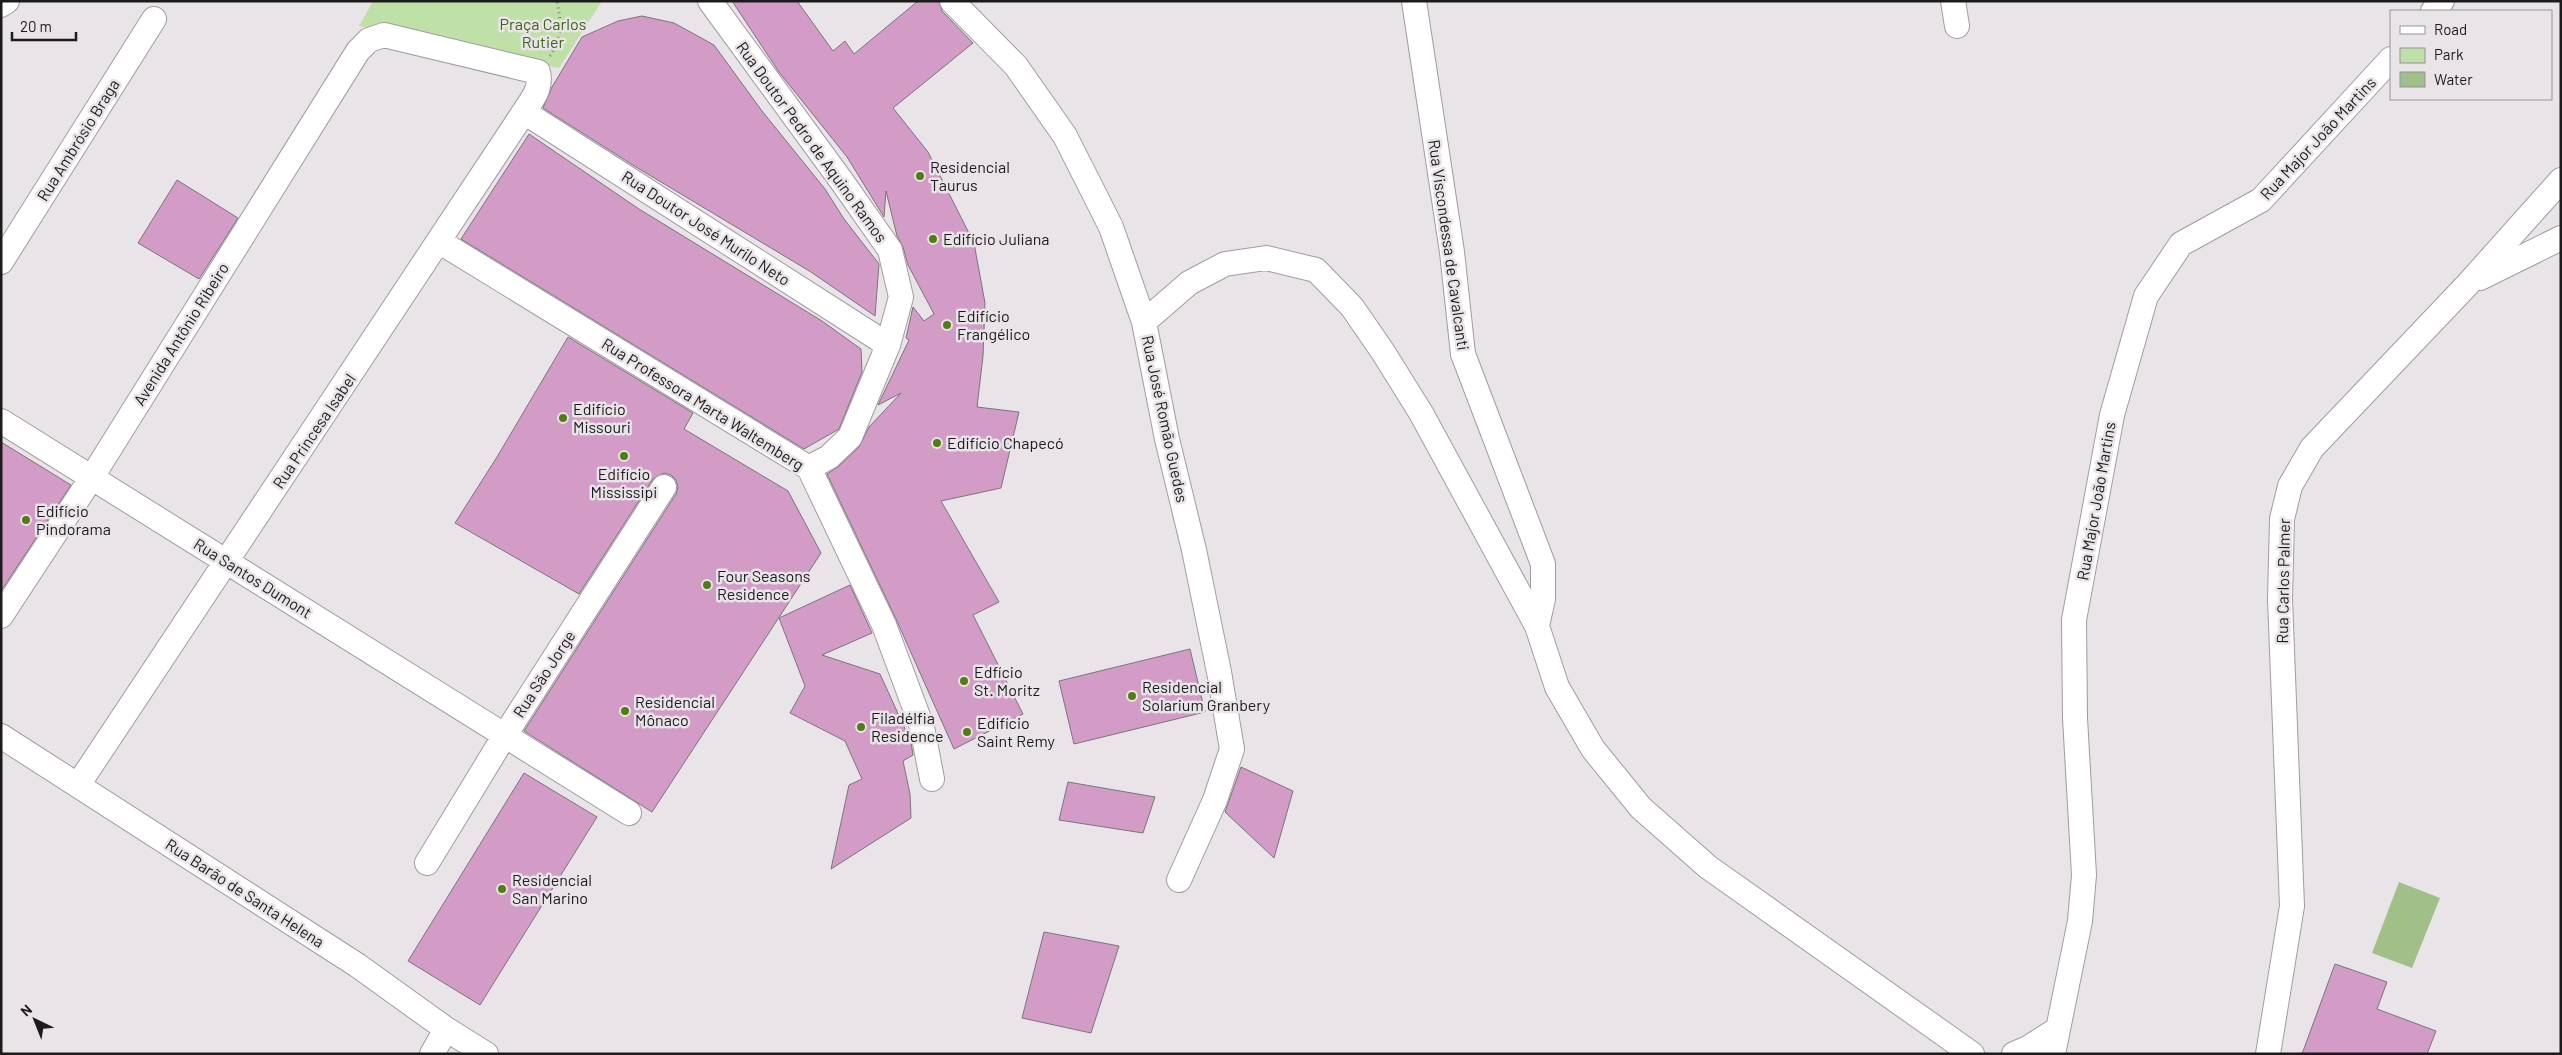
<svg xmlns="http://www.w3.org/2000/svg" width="2562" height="1055" font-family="Barlow,sans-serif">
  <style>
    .green { fill: #bfe0a6 }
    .water { fill: #a0c088 }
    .building { fill: #d29cc7; stroke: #7a7579 }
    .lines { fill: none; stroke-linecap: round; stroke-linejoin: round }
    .minor-casing { stroke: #a19ca0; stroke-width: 26 }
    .path { stroke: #878386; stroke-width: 3; stroke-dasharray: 1 4; stroke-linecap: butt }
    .minor { stroke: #fff; stroke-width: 24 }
    .poi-dot { fill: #4e7f0f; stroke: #e9e4e8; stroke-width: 2 }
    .labels { text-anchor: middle; stroke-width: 5; stroke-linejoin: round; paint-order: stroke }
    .park-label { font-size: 16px; fill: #3e6414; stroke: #e9e4e8 }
    .street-label { font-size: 16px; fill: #1c1a1b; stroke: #e9e4e8 }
    .poi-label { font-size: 16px; fill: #1c1a1b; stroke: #e9e4e8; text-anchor: start }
  </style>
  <rect width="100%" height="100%" fill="#e9e4e8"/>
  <!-- green -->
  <path class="green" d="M373 1H602L559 68 359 26Z"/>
  <!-- water -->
  <path class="water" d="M2399 882 2440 898 2412 968 2372 953Z"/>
  <!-- building -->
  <path class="building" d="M732 1H797L833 51 845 41 854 54 918 1H939L942 11 973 43 893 108 928 152 974 243 985 303 983 356 977 407 1019 412 1001 488 941 501 999 602 973 615 1023 714 954 749 896 619 827 474 838 467 859 447 869 427 901 393 878 405 909 340 906 338 913 307 924 321 934 314 908 265 903 247 897 236 886 191 884 217 847 157 779 72Z
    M642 16 674 23 714 45 762 111 825 189 844 219 879 264 875 316 811 272 636 167 543 108 552 87 582 37 618 21Z
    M529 134 639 209 822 321 861 349 862 372 839 429 804 449 461 239Z
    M177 180 238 218 199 279 138 243Z
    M568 337 693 413 684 429 788 491 821 553 652 812 524 731 676 494 678 487 676 480 671 475 664 473 653 479 579 594 455 523 497 457Z
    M1 442 71 485 1 591Z
    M850 585 872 633 822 655 880 674 911 742 913 755 903 761 910 794 911 818 831 869 849 785 862 779 845 741 790 713 805 686 779 618Z
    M1190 649 1205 712 1074 744 1059 681Z
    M1241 767 1293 791 1274 858 1225 812Z
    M524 773 597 817 480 1005 408 961Z
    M1068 782 1155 797 1143 833 1059 820Z
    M1044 932 1119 946 1091 1033 1022 1018Z
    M2335 964 2387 982 2377 1009 2436 1031 2427 1054H2302Z"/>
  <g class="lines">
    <!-- minor casing -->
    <g class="minor-casing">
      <path id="minor" d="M710 1 843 183 890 250 901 297 888 345 850 437 829 457 809 468
        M952 1 1016 66 1065 136 1111 227 1144 322 1167 439 1194 550 1219 672 1232 749 1215 800 1179 880
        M1414 1 1452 252 1463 354 1543 564V599L1537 626
        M1953 1 1957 26
        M1 5 7 1
        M2433 11 2442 1
        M524 112 888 345
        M440 242 809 468 884 625 922 727 932 779
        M1 262 154 19
        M2480 278 2561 238
        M1144 322 1189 283 1225 264 1266 258 1316 270 1352 307 1383 352 1421 413 1537 626 1557 687 1593 749 1641 808 1708 867 1972 1054
        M1 421 629 813
        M1 616 92 477 358 51 369 40 384 35 538 72C542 89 532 99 524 112L78 785
        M1 736 357 965 446 1029 486 1054
        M427 863 505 735 664 487
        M432 1054 446 1029
        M2014 1054 2028 1048 2058 1029
        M2053 1054 2080 921 2084 875 2075 718 2074 620 2112 415 2146 296 2181 244 2261 200 2391 59
        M2268 1054 2292 906 2280 599 2282 519 2290 486 2312 448 2468 284 2561 180"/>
    </g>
    <!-- path -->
    <path class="path" d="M550 56C563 37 561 22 557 1"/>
    <!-- minor -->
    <use href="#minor" class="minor"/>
  </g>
  <!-- markers -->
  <g class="poi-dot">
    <circle cx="920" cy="176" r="5"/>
    <circle cx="933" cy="239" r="5"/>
    <circle cx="947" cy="325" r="5"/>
    <circle cx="563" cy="418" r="5"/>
    <circle cx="937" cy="443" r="5"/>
    <circle cx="624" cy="456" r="5"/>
    <circle cx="26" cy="520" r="5"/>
    <circle cx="707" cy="585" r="5"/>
    <circle cx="964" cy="681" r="5"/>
    <circle cx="1132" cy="696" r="5"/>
    <circle cx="625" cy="711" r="5"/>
    <circle cx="861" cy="727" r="5"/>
    <circle cx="967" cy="732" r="5"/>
    <circle cx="502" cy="889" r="5"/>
  </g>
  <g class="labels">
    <!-- park labels -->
    <g class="park-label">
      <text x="543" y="30">Praça Carlos<tspan x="543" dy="18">Rutier</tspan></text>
    </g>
    <!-- street labels -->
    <g class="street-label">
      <text transform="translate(2318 138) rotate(-47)" y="6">Rua Major João Martins</text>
      <text transform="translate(78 140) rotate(-58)" y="6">Rua Ambrósio Braga</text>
      <text transform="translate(812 142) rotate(54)" y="6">Rua Doutor Pedro de Aquino Ramos</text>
      <text transform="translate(706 228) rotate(33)" y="6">Rua Doutor José Murilo Neto</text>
      <text transform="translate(1449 245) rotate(82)" y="6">Rua Viscondessa de Cavalcanti</text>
      <text transform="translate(181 334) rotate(-58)" y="6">Avenida Antônio Ribeiro</text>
      <text transform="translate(703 404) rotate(32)" y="6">Rua Professora Marta Waltemberg</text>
      <text transform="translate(1165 419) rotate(78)" y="6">Rua José Romão Guedes</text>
      <text transform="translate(314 431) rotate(-56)" y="6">Rua Princesa Isabel</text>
      <text transform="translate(2096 501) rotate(-80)" y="6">Rua Major João Martins</text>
      <text transform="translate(253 578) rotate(32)" y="6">Rua Santos Dumont</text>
      <text transform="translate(2283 581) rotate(-89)" y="6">Rua Carlos Palmer</text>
      <text transform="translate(544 674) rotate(-57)" y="6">Rua São Jorge</text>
      <text transform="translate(245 893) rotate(33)" y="6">Rua Barão de Santa Helena</text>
    </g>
    <!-- poi labels -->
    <g class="poi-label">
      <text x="930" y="173">Residencial<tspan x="930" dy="18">Taurus</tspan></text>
      <text x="943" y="245">Edifício Juliana</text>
      <text x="957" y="322">Edifício<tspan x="957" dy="18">Frangélico</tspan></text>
      <text x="573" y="415">Edifício<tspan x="573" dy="18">Missouri</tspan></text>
      <text x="947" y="449">Edifício Chapecó</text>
      <text x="624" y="480" text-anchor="middle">Edifício<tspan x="624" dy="18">Mississipi</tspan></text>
      <text x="36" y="517">Edifício<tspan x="36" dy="18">Pindorama</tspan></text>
      <text x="717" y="582">Four Seasons<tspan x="717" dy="18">Residence</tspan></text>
      <text x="974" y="678">Edfício<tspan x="974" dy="18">St. Moritz</tspan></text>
      <text x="1142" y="693">Residencial<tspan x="1142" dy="18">Solarium Granbery</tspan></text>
      <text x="635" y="708">Residencial<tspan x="635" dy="18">Mônaco</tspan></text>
      <text x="871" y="724">Filadélfia<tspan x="871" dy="18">Residence</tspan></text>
      <text x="977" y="729">Edifício<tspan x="977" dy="18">Saint Remy</tspan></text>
      <text x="512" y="886">Residencial<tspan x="512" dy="18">San Marino</tspan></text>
    </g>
  </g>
  <!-- border -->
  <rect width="2562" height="1055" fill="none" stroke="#1c1a1b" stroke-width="5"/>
  <!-- legend -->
  <rect x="2390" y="10" width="162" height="90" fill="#e9e4e8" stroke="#979396"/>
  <rect x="2400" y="26" width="25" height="8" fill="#ffffff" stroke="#979396"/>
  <text x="2434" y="35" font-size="15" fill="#1c1a1b">Road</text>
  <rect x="2400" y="48" width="25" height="15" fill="#bfe0a6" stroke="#979396"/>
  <text x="2434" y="60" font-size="15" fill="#1c1a1b">Park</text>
  <rect x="2400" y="72" width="25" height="15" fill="#a0c088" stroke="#979396"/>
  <text x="2434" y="85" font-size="15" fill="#1c1a1b">Water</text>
  <!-- north arrow -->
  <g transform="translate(35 1020) rotate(317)" stroke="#e9e4e8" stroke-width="4" paint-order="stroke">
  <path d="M0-4L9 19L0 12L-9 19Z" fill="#1c1a1b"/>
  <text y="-8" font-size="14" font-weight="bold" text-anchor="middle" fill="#1c1a1b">N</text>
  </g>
  <!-- scale -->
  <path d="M12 32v8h64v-8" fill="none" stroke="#1c1a1b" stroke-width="2.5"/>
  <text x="20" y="32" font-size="15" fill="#1c1a1b" stroke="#e9e4e8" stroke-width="4" paint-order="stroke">20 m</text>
</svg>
